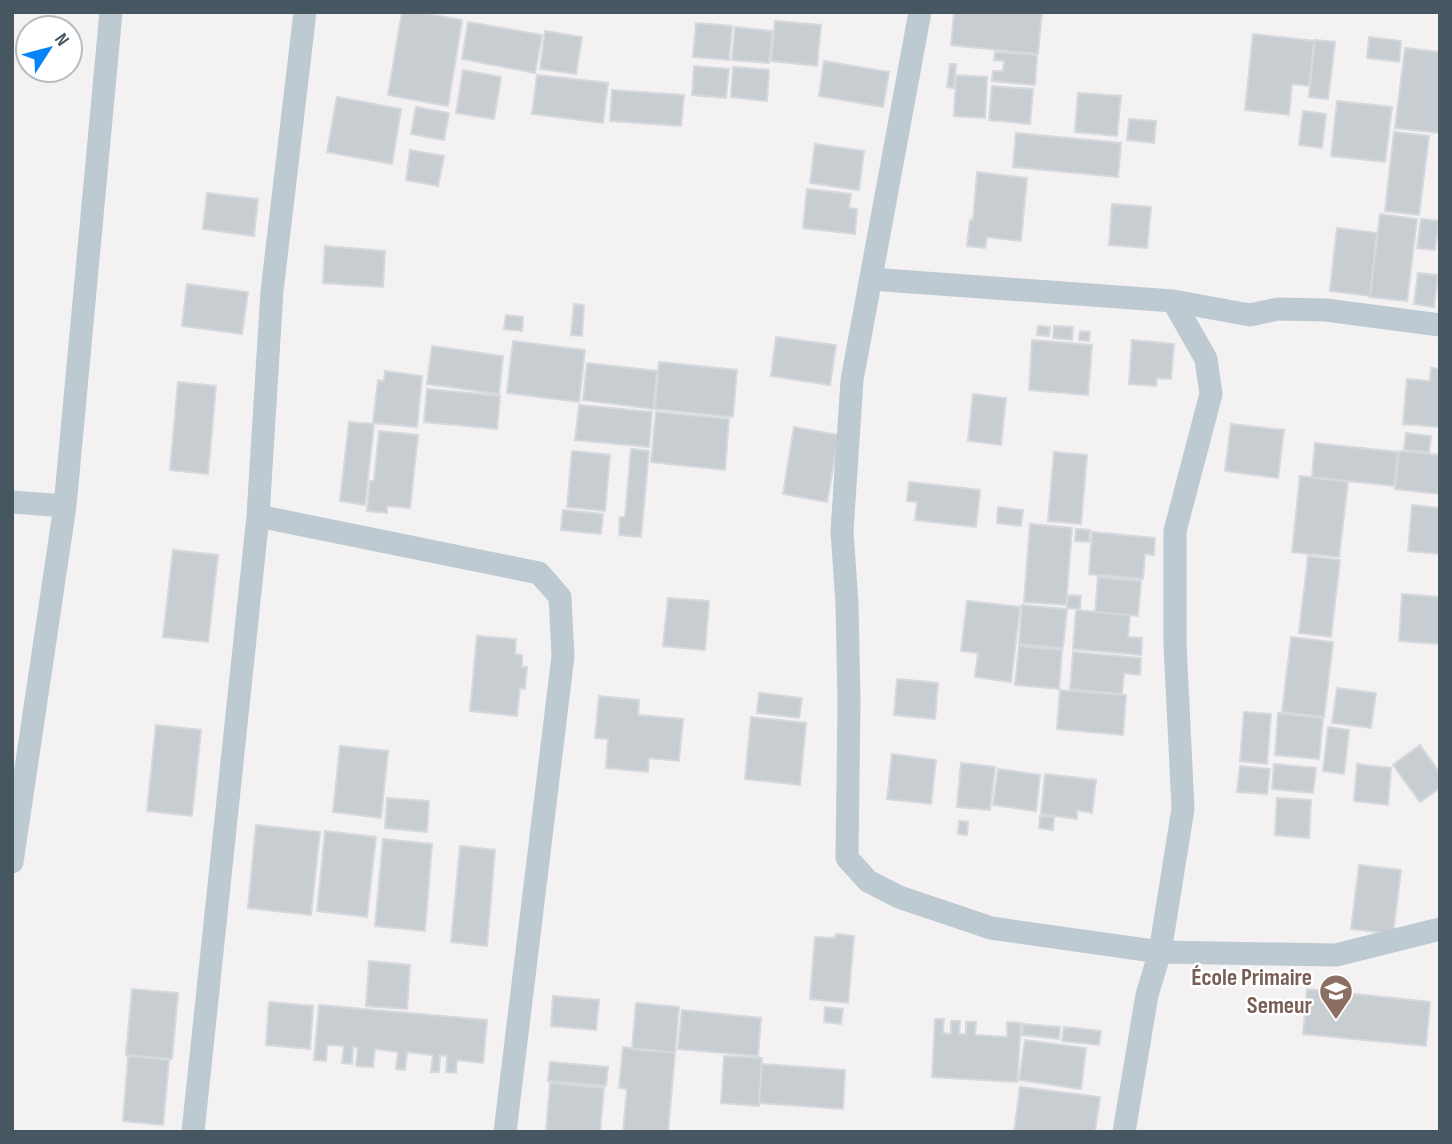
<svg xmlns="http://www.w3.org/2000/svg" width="1452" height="1144" font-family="'Sofia Sans Condensed',sans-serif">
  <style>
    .building { fill: #c8cdd2; stroke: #d5d8dd; stroke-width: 2 }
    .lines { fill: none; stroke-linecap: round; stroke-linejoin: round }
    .street { stroke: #becad2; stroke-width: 23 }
    .labels { text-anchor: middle; stroke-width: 5; stroke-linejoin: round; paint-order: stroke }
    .education-label { font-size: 24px; font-weight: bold; fill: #785e54; stroke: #fff; text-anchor: end }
  </style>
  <rect width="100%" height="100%" fill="#f4f1f2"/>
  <!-- building -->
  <path class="building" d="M402 12H418L462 20 448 106 388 95Z
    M954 12H1042L1038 54 951 45Z
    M775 21 821 25 817 66 771 61Z
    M468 22 542 35 535 73 462 59Z
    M696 23 732 26 729 60 693 57Z
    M735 27 772 31 769 63 732 60Z
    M545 31 582 37 576 74 540 69Z
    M1253 34 1314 41 1309 86 1292 84 1289 115 1245 110Z
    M1369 37 1401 41 1399 62 1367 58Z
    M1315 40 1335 42 1328 99 1309 97Z
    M1405 48 1440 52V133L1395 128Z
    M995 52 1037 55 1035 85 992 81 993 71H1003L1004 61 994 60Z
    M824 61 889 72 883 107 819 96Z
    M950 64H956L954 88 947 87Z
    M694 66 729 69 726 98 692 95Z
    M733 67 769 70 767 101 731 97Z
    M463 70 501 77 494 119 456 113Z
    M537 75 608 83 603 123 532 114Z
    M956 75 987 77 985 118 954 116Z
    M992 86 1033 89 1030 124 989 120Z
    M612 90 684 95 681 126 610 121Z
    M1078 93 1121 96 1117 136 1075 132Z
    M337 97 401 109 392 164 327 152Z
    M1337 101 1392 107 1385 162 1331 156Z
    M416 107 449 113 444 140 411 134Z
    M1303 111 1326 114 1322 148 1299 145Z
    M1129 119 1156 121 1154 143 1127 140Z
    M1394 132 1429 136 1419 215 1385 211Z
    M1016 133 1121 143 1118 177 1013 167Z
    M815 144 864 151 859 190 810 183Z
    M410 150 444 156 438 186 406 180Z
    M977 172 1027 178 1021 241 987 237 985 248 967 246 970 220H973Z
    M807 189 851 194 849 208 857 209 855 234 803 228Z
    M207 193 258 199 254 236 203 229Z
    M1112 204 1151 207 1147 248 1109 245Z
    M1380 214 1417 219 1407 301 1370 297Z
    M1421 219 1439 221 1435 250 1417 248Z
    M1337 228 1377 233 1370 296 1330 291Z
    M325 246 385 251 383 287 323 283Z
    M1418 273 1438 275 1434 307 1414 304Z
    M187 284 248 292 242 334 182 326Z
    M574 304 584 305 582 336 571 335Z
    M506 315 523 317 522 331 504 329Z
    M1038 326 1050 327 1049 336 1037 335Z
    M1054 326 1073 327 1072 340 1053 338Z
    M1080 331 1090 332 1089 341 1079 340Z
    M776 337 836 345 830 385 771 376Z
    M1032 340 1092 345 1088 395 1029 390Z
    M1132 340 1174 344 1171 379 1157 378 1156 386 1129 384Z
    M513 341 585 350 579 402 507 393Z
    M432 346 503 356 499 394 427 384Z
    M659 362 737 370 733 417 655 409Z
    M587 363 657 371 653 409 583 400Z
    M1431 368 1440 369 1439 427 1403 424 1407 379 1430 381Z
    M385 371 422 376 417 427 373 423 378 380 384 381Z
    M178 382 216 386 208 474 170 470Z
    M427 389 500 396 497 429 424 422Z
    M973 394 1006 398 1001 445 968 441Z
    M579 405 652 412 649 447 575 440Z
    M656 412 729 419 725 470 651 462Z
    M349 422 374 424 365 505 340 501Z
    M1231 424 1284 430 1278 478 1225 471Z
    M794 427 839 435 827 502 783 494Z
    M379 431 418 435 410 508 387 506V513L367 511 370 481H374Z
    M1406 433 1431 436 1429 452 1404 450Z
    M1315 443 1398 452 1394 486 1312 477Z
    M631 449 649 451 641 537 619 535 620 517H625Z
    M572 451 610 455 605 511 567 507Z
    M1399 451 1440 455V494L1395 489Z
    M1054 452 1087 455 1081 524 1048 521Z
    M1300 476 1348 482 1339 557 1292 552Z
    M909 482 980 490 976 527 915 520 917 502 907 501Z
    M1412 505 1440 508V554L1408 551Z
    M998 507 1023 510 1021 526 997 523Z
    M563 510 603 514 601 534 561 530Z
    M1030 524 1072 528 1066 605 1024 602Z
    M1076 529 1090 530 1089 542 1075 541Z
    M1092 532 1155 538 1154 555 1145 554 1143 579 1089 574Z
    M173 550 218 555 208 642 163 637Z
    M1308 556 1340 560 1331 637 1299 633Z
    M1098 577 1141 581 1138 616 1095 612Z
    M1402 594 1440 597V644L1399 641Z
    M1068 595 1081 596 1080 609 1067 608Z
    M668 598 709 601 705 650 663 646Z
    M967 601 1020 607 1011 682 975 677 978 653 961 651Z
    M1022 605 1067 609 1063 648 1019 644Z
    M1076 610 1130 615 1128 637 1142 638 1141 655 1073 649Z
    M477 636 516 639 515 654 522 655V667H527L525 689 520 688 517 716 470 711Z
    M1291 637 1333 642 1324 717 1282 712Z
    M1019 646 1062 650 1059 689 1015 685Z
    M1073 652 1141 658 1140 675 1124 673 1122 694 1070 689Z
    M897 679 938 683 935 719 894 715Z
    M1337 688 1376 693 1371 728 1332 723Z
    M1060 690 1126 695 1123 735 1057 729Z
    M759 693 802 698 799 718 757 713Z
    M599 696 639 700 638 715 683 719 679 761 649 758 648 772 606 768 608 739 595 738Z
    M1244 712 1271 714 1267 764 1240 761Z
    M1278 713 1323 718 1319 759 1275 755Z
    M751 717 806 723 800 785 745 779Z
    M156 725 201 730 192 816 147 811Z
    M1328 727 1349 730 1344 774 1323 771Z
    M1420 745 1440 773V788L1420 802 1393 765Z
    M340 746 388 751 381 818 333 812Z
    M892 754 936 760 931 804 887 799Z
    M961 763 995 767 990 810 957 807Z
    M1274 764 1316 768 1313 793 1272 789Z
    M1357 764 1391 768 1388 805 1354 801Z
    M1240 766 1270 769 1267 794 1237 792Z
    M998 769 1040 775 1036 811 993 805Z
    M1045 774 1096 780 1092 813 1077 810V819L1041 814Z
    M387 798 429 801 427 832 385 828Z
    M1277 798 1311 800 1309 838 1275 835Z
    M1040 816 1054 817 1053 830 1039 828Z
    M959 821 968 822 967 835 958 834Z
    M256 825 320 832 311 915 248 908Z
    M325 831 376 837 367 917 317 911Z
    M383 839 432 844 425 931 375 926Z
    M460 846 495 850 487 946 451 942Z
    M1359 865 1401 870 1393 934 1351 929Z
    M836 934 854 936 848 1003 810 999 815 937 835 938Z
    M369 961 410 965 407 1009 366 1006Z
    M132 989 178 993 172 1059 126 1055Z
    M1307 989 1430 1002 1426 1046 1303 1034Z
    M553 996 599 1000 596 1030 551 1026Z
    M269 1002 313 1006 310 1049 266 1045Z
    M636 1003 679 1007 675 1053 632 1049Z
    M319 1005 487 1020 483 1063 457 1060 456 1073 446 1072 447 1056 440 1055 439 1072H431L433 1055 407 1052 405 1070 396 1069 398 1052 375 1049 373 1067 356 1066 358 1048 353 1047 352 1064 342 1063 344 1046 327 1045 326 1061 314 1060Z
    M825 1007 843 1009 841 1024 824 1022Z
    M682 1010 761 1018 758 1056 678 1049Z
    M935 1019H944L943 1033 951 1034V1021H960L959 1034H966V1022H976L975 1035 1007 1037V1022L1021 1023 1017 1082 932 1077Z
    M1023 1024 1060 1027 1059 1039 1022 1035Z
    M1064 1027 1101 1031 1099 1045 1062 1041Z
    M1025 1040 1086 1048 1081 1089 1019 1080Z
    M623 1047 675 1053 668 1132H623L627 1089 619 1088Z
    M128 1056 169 1060 163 1125 123 1121Z
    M724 1056 762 1058 759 1106 721 1103Z
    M550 1062 608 1067 606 1086 548 1081Z
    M762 1064 845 1070 843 1109 759 1103Z
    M550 1083 604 1088 600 1132H546Z
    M1020 1087 1100 1097 1095 1132H1014Z"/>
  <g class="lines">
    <!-- street -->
    <path class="street" d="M920 12 852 380 842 531 847 604 849 701 847 858 868 881 899 897 991 928 1160 952 1336 955 1440 929
      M871 279 1173 301 1250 315 1278 309 1326 310 1440 325
      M12 502 65 506
      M258 516 539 573 560 597 563 656 505 1132
      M12 862 65 506 111 12
      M193 1132 258 516 272 291 305 12
      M1124 1132 1147 995 1160 952 1183 809 1175 644V531L1211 394 1206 359 1173 301"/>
  </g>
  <!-- icons -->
  <defs>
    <g id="school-pin" transform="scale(1.75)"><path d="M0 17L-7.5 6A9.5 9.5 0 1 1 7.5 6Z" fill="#8d6e63" stroke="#fff"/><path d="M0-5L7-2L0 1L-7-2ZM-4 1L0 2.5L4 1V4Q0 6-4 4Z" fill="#fff"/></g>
  </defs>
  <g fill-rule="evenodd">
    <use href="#school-pin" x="1336" y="991"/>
  </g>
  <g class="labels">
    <!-- education labels -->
    <g class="education-label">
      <text x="1312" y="985">École Primaire<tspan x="1312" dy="28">Semeur</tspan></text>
    </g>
  </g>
  <!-- border -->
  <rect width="1452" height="1144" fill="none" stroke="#475761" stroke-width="28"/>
  <!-- north arrow -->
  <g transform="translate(49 49) rotate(54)"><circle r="33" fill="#ffffff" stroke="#b5bcc0" stroke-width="2"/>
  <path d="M0-5L12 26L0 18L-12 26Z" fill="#0683f9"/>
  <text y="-10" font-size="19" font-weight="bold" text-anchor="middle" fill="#475761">N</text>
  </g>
</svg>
